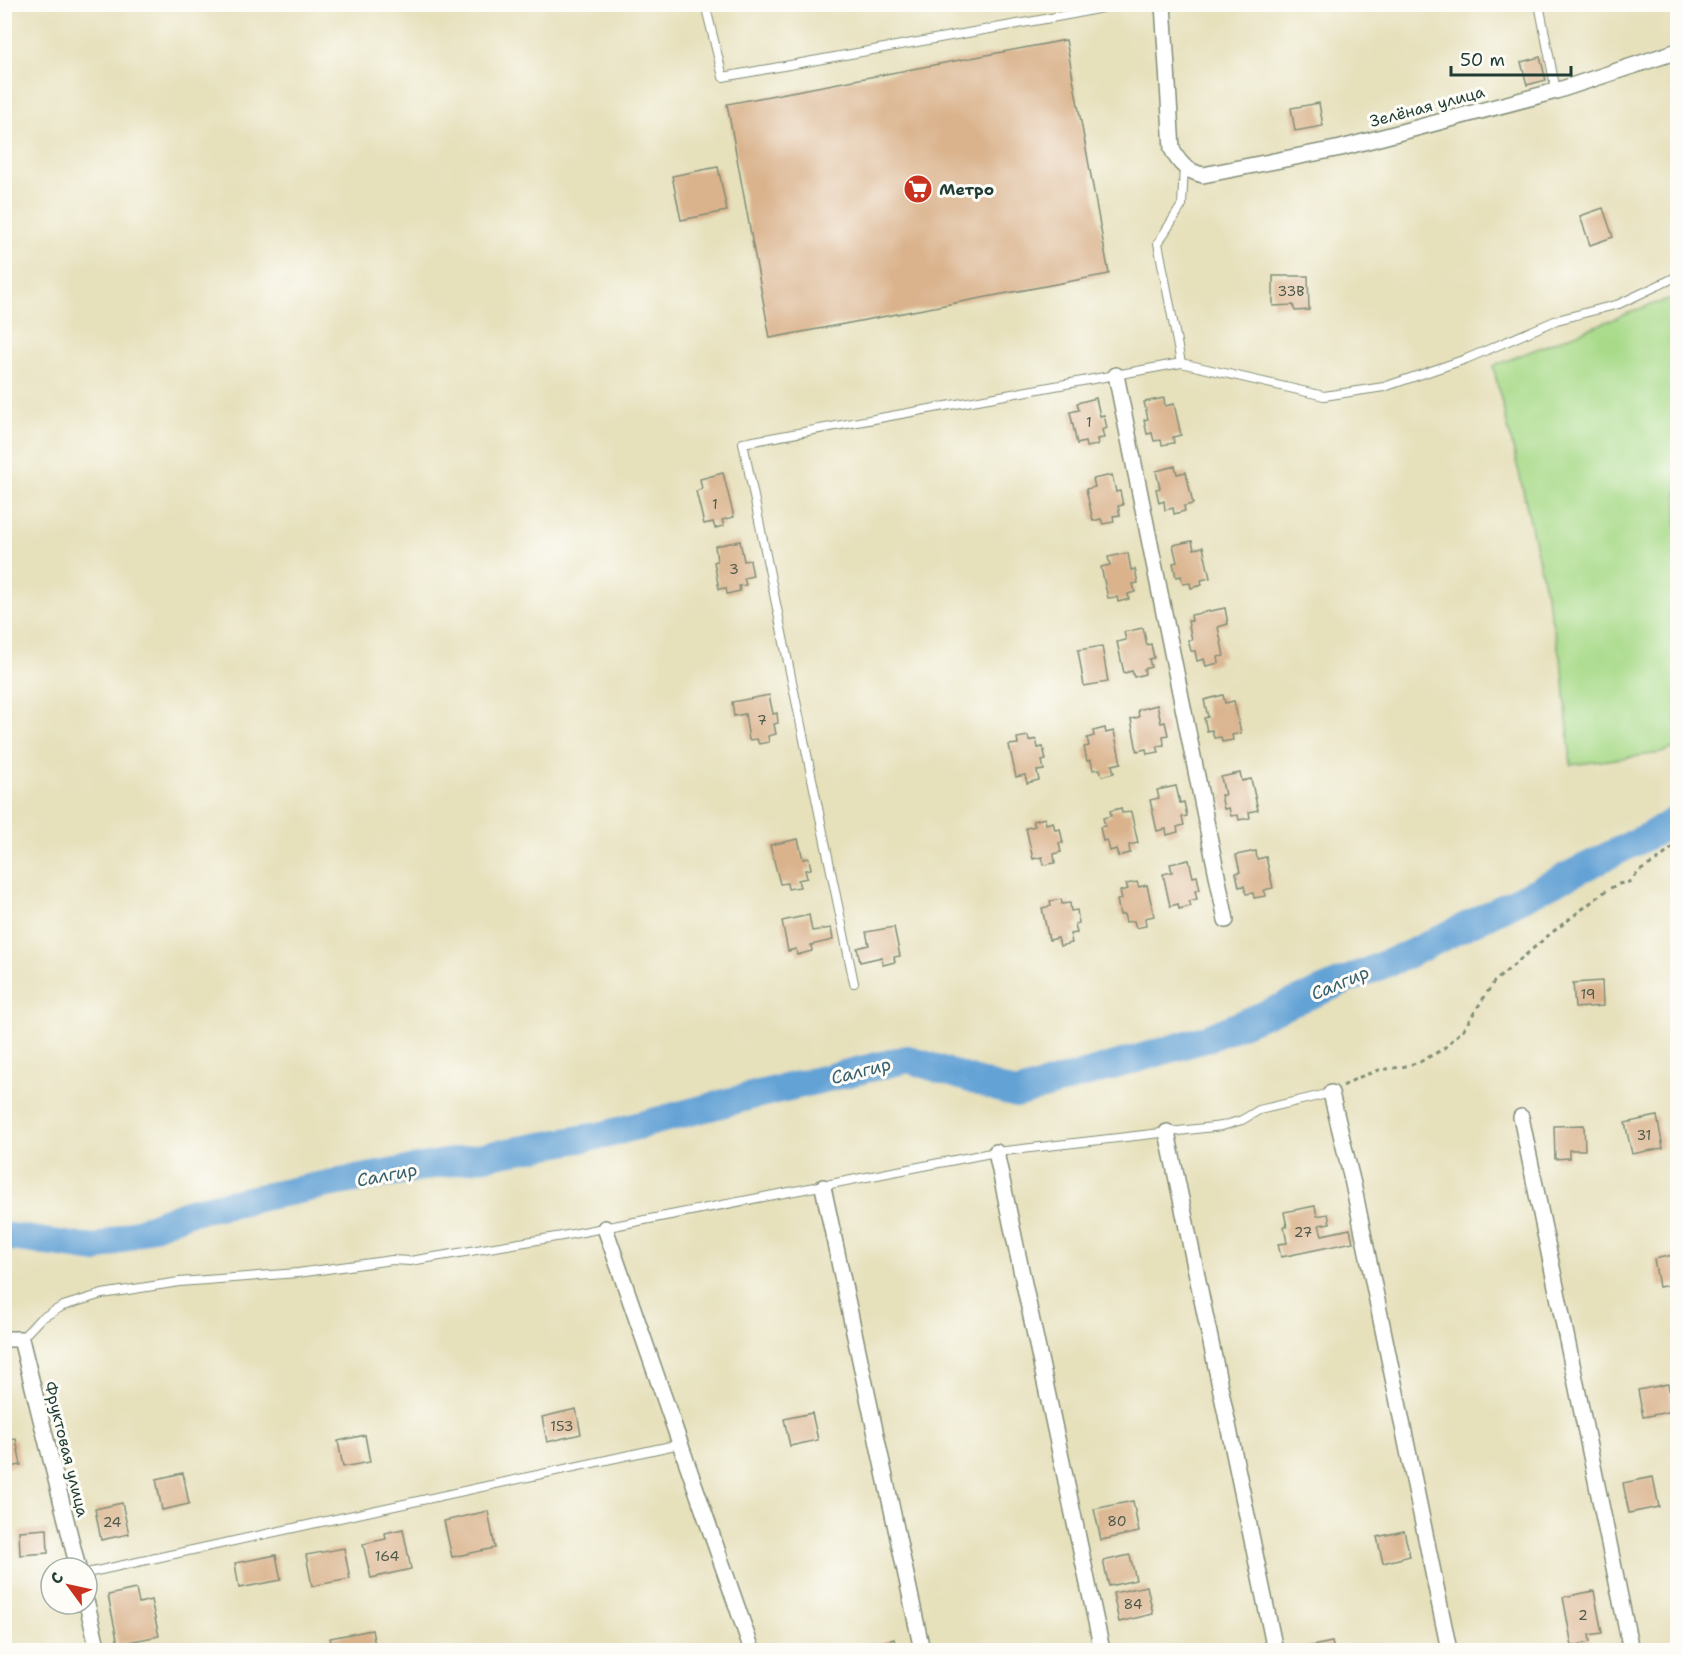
<svg xmlns="http://www.w3.org/2000/svg" width="1682" height="1655" font-family="'Shantell Sans',sans-serif">
  <style>
    .green { fill: #a8da89; stroke: #648c5e; stroke-width: 1.5 }
    .lines { fill: none; stroke-linecap: round; stroke-linejoin: round }
    .river { stroke: #64a2d5; stroke-width: 28 }
    .building { fill: #dab38d }
    .service-casing { stroke: #828e78; stroke-width: 10 }
    .minor-casing { stroke: #828e78; stroke-width: 18 }
    .path { stroke: #828e78; stroke-width: 3; stroke-dasharray: 4.5 4.5; stroke-linecap: butt }
    .service { stroke: #fff; stroke-width: 8 }
    .minor { stroke: #fff; stroke-width: 15 }
    .labels { text-anchor: middle; stroke-width: 6; stroke-linejoin: round; paint-order: stroke }
    .number-label { font-size: 14px; fill: #4e5a4a }
    .street-label { font-size: 16px; fill: #1f3d34; stroke: #fdfcf7 }
    .poi-label { font-size: 16px; font-weight: bold; fill: #1f3d34; stroke: #fdfcf7; text-anchor: start }
    .water-label { font-size: 18px; font-style: italic; fill: #37606c; stroke: #fdfcf7 }
  </style>
  <rect width="100%" height="100%" fill="#fdfcf7"/>
  <filter id="ink" filterUnits="userSpaceOnUse"><feTurbulence type="fractalNoise" baseFrequency=".0167" numOctaves="2"/><feDisplacementMap in="SourceGraphic" scale="12" xChannelSelector="R" yChannelSelector="G"/><feConvolveMatrix kernelMatrix="1 2 1 2 8 2 1 2 1" color-interpolation-filters="sRGB"/></filter>
  <filter id="wash" filterUnits="userSpaceOnUse"><feTurbulence type="fractalNoise" baseFrequency=".008" numOctaves="4" result="noise"/><feDisplacementMap in="SourceGraphic" scale="24" xChannelSelector="R" yChannelSelector="G"/><feGaussianBlur stdDeviation="1.35" result="paint"/><feColorMatrix in="noise" values="0 0 0 0 0 0 0 0 0 0 0 0 0 0 0 0 0 1.4 0 .05"/><feComposite in="paint" operator="in"/></filter>
  <g filter="url(#wash)">
    <rect width="100%" height="100%" fill="#e6e0bb"/>
    <!-- green -->
    <path class="green" d="M1677 298V747L1661 753 1571 765 1563 671 1522 485 1493 366 1647 306Z"/>
    <g class="lines">
      <!-- river -->
      <path class="river" d="M4 1236 95 1249 189 1212 328 1184 603 1135 755 1095 908 1059 1016 1094 1208 1038 1409 954 1650 835 1678 819"/>
    </g>
    <g id="blocks">
      <!-- building -->
      <path class="building" d="M1066 40 1109 274 770 338 727 104Z
        M1540 57 1546 80 1527 85 1521 62Z
        M1319 103 1323 126 1295 131 1291 108Z
        M718 167 727 211 681 220 672 176Z
        M1603 208 1613 237 1590 245 1580 216Z
        M1273 276H1308L1309 310 1295 311 1293 305 1273 306Z
        M1096 398 1100 416 1104 415 1107 428 1102 430 1104 438 1097 439 1098 445 1086 447 1085 442 1077 444 1070 412 1079 410 1077 403Z
        M1164 398 1165 406 1174 404 1181 435 1173 437 1174 443 1162 445 1161 440 1154 441 1152 433 1147 434 1144 420 1148 419 1144 402Z
        M1175 466 1177 474 1186 472 1193 504 1184 506 1185 511 1174 514 1173 508 1165 510 1164 501 1159 503 1156 489 1160 488 1156 471Z
        M723 473 734 517 722 520 724 526 715 528 713 522 704 524 696 491 702 489 700 479Z
        M1112 475 1116 492 1120 491 1123 505 1118 506 1120 515 1113 516 1114 522 1103 524 1101 519 1093 521 1086 489 1095 487 1093 479Z
        M740 541 744 561 750 560 753 576 744 578 746 585 739 586 740 591 727 594 726 588 719 589 714 562 717 561 715 546Z
        M1192 541 1194 549 1203 547 1210 578 1201 580 1202 585 1191 588 1190 583 1183 584 1181 576 1176 577 1173 563 1177 562 1173 545Z
        M1128 553 1131 570 1135 569 1138 583 1133 584 1135 592 1128 594 1129 599 1118 602 1117 597 1108 598 1101 567 1110 565 1108 557Z
        M1225 608 1228 624 1218 627 1224 656 1218 657 1219 663 1206 666 1204 659 1197 661 1195 651H1191L1188 640H1192L1188 621H1192L1191 615Z
        M1143 628 1147 645 1151 644 1154 658 1149 659 1151 667 1144 669 1145 674 1134 677 1132 671 1124 673 1117 642 1126 640 1124 632Z
        M1102 646 1108 682 1084 686 1078 650Z
        M769 695 773 714 777 713 778 723 774 724 776 734 768 736 769 742 759 744 757 739 749 740 745 714 734 716 732 702Z
        M1223 695 1225 703 1234 701 1241 733 1232 735 1233 740 1222 742 1221 737 1214 738 1212 730 1207 731 1204 718 1208 717 1204 700Z
        M1157 705 1161 723 1165 722 1168 735 1163 736 1164 745 1157 746 1159 752 1147 754 1146 749 1137 751 1131 719 1139 717 1138 710Z
        M1105 728 1106 733 1114 731 1121 763 1112 765 1114 773 1102 776 1100 769 1093 770 1091 760 1087 761 1084 747 1089 746 1087 738 1094 736 1093 731Z
        M1028 736 1029 741 1036 739 1038 748 1043 747 1046 760 1042 761 1044 770 1037 771 1039 780 1027 783 1025 775 1016 777 1009 745 1018 744 1017 738Z
        M1240 773 1242 781 1251 779 1258 810 1249 812 1250 818 1239 820 1238 815 1231 816 1229 808 1224 809 1221 795H1225L1221 777Z
        M1176 786 1180 803 1184 802 1187 816 1182 817 1184 825 1177 827 1178 832 1167 835 1166 829 1157 831 1150 800 1159 798 1157 790Z
        M1121 808 1122 813 1131 812 1138 843 1129 845 1130 853 1118 856 1116 849 1110 851 1107 840 1103 841 1100 827 1105 826 1103 818 1111 816 1110 811Z
        M1045 818 1046 824 1053 822 1055 830 1060 829 1063 843H1059L1061 852 1054 854 1055 863 1043 865 1042 857 1033 859 1026 828 1035 826 1033 821Z
        M798 839 803 859 809 858 811 869 805 870 807 878 798 880 800 887 788 889 787 883 780 884 770 845Z
        M1256 851 1257 859 1266 857 1273 888 1264 890 1266 896 1254 898 1253 893 1246 894 1244 886 1239 887 1236 873 1240 872 1236 855Z
        M1189 860 1193 877 1197 876 1200 890 1195 891 1197 899 1189 901 1191 906 1179 909 1178 904 1170 906 1163 874 1172 872 1170 864Z
        M1137 882 1139 887 1147 885 1154 916 1145 918 1146 926 1136 928 1134 921 1126 922 1124 914 1120 915 1117 900 1122 899 1120 891 1128 889 1126 884Z
        M1061 899 1062 904 1070 903 1071 911 1077 910 1079 923 1075 924 1077 933 1070 934 1072 943 1060 946 1058 938 1049 940 1042 908 1051 906 1050 901Z
        M809 915 812 931 831 928 833 940 811 945 812 951 797 955 796 949 788 951 782 921Z
        M894 927 900 956 894 957 895 962 883 965 882 957 860 962 857 948 869 945 866 932Z
        M1602 981 1603 1006 1575 1008 1573 983Z
        M1657 1116 1663 1148 1632 1154 1625 1123Z
        M1584 1125 1585 1150H1569V1158L1555 1159 1554 1126Z
        M1315 1206 1317 1216 1328 1214 1330 1223 1319 1225 1322 1235 1350 1229 1353 1242 1281 1257 1278 1244 1287 1243 1284 1227H1287L1284 1212Z
        M1678 1254V1283L1659 1287 1654 1259Z
        M1668 1384 1673 1411 1643 1417 1638 1390Z
        M576 1409 581 1434 547 1442 542 1417Z
        M812 1413 818 1440 790 1446 784 1419Z
        M365 1435 370 1462 343 1467 338 1441Z
        M16 1439 21 1465 4 1468V1441Z
        M183 1473 189 1504 162 1510 156 1479Z
        M1653 1477 1659 1507 1629 1513 1623 1483Z
        M1133 1501 1139 1532 1101 1540 1094 1509Z
        M122 1503 129 1534 101 1540 95 1509Z
        M488 1511 495 1548 452 1557 444 1521Z
        M47 1529 48 1553 20 1555 19 1531Z
        M403 1529 411 1569 371 1578 363 1544 386 1539 385 1533Z
        M1404 1531 1410 1556 1383 1563 1377 1537Z
        M344 1548 350 1579 312 1586 306 1555Z
        M276 1555 281 1580 239 1588 235 1563Z
        M1130 1555 1136 1580 1109 1586 1103 1561Z
        M1147 1586 1153 1614 1119 1622 1113 1593Z
        M136 1589 139 1603 151 1600 159 1636 118 1644 108 1595Z
        M1594 1591 1602 1633 1589 1635 1590 1642 1572 1646 1563 1597Z
        M372 1630 376 1650H333L330 1638Z
        M894 1639 897 1650H867L866 1647Z
        M1332 1642 1334 1650H1303L1302 1648Z"/>
    </g>
  </g>
  <g filter="url(#ink)">
    <use href="#blocks" fill-opacity="0" stroke="#828e78" stroke-width="1.5"/>
    <g class="lines">
      <!-- service casing -->
      <g class="service-casing">
        <path id="service" d="M705 4 723 77 1073 14 1072 4
          M1539 4 1556 91
          M1073 14 1106 7 1105 4
          M1181 363 1324 396 1384 387 1466 359 1557 320 1619 304 1678 276
          M854 983 743 443 1181 363 1158 243 1182 205 1184 167
          M21 1339 40 1319 63 1306 102 1294 179 1282 298 1273 392 1260 410 1261 562 1236 996 1152 1222 1126 1242 1120 1259 1110 1331 1093
          M87 1573 680 1444"/>
      </g>
      <!-- minor casing -->
      <g class="minor-casing">
        <path id="minor" d="M1163 4 1172 149C1179 164 1187 171 1203 175L1341 148 1556 91 1678 51
          M1116 375 1226 920
          M1331 1093 1353 1184 1449 1650
          M1521 1117 1631 1650
          M1167 1132 1275 1650
          M996 1152 1102 1650
          M823 1187 922 1650
          M605 1228 752 1650
          M4 1339H21L78 1568
          M87 1604 98 1650"/>
      </g>
      <!-- path -->
      <path class="path" d="M1343 1086 1357 1078 1379 1070 1402 1067 1420 1062 1443 1049 1463 1030 1494 982 1550 934 1607 890 1618 884 1629 882 1641 870 1659 859 1678 843"/>
      <!-- service -->
      <use href="#service" class="service"/>
      <!-- minor -->
      <use href="#minor" class="minor"/>
    </g>
  </g>
  <!-- icons -->
  <defs>
    <g id="supermarket-disc" transform="scale(1.5)"><circle r="9.5" fill="#c8321e" stroke="#fdfcf7"/><path d="M-6-5.5h2.5l.6 2H6L4.5 2H-2.5L-4.4-4H-6ZM-1.5 3.2a1.3 1.3 0 1 0 .1 0ZM3 3.2a1.3 1.3 0 1 0 .1 0Z" fill="#fff"/></g>
  </defs>
  <g fill-rule="evenodd">
    <use href="#supermarket-disc" x="918" y="189"/>
  </g>
  <g class="labels">
    <!-- number labels -->
    <g class="number-label">
      <text x="1291" y="296">33В</text>
      <text x="1089" y="427">1</text>
      <text x="715" y="509">1</text>
      <text x="734" y="574">3</text>
      <text x="762" y="725">7</text>
      <text x="1588" y="999">19</text>
      <text x="1644" y="1140">31</text>
      <text x="1303" y="1237">27</text>
      <text x="562" y="1431">153</text>
      <text x="1117" y="1526">80</text>
      <text x="112" y="1527">24</text>
      <text x="387" y="1561">164</text>
      <text x="1133" y="1609">84</text>
      <text x="1583" y="1620">2</text>
    </g>
    <!-- street labels -->
    <g class="street-label">
      <text transform="translate(1427 106) rotate(-15)" y="6">Зелёная улица</text>
      <text transform="translate(67 1449) rotate(76)" y="6">Фруктовая улица</text>
    </g>
    <!-- poi labels -->
    <g class="poi-label">
      <text x="939" y="195">Метро</text>
    </g>
    <!-- water labels -->
    <g class="water-label">
      <text transform="translate(1340 983) rotate(-23)" y="6">Салгир</text>
      <text transform="translate(861 1071) rotate(-14)" y="6">Салгир</text>
      <text transform="translate(387 1175) rotate(-11)" y="6">Салгир</text>
    </g>
  </g>
  <!-- margin -->
  <rect width="1682" height="1655" fill="none" stroke="#fdfcf7" stroke-width="24"/>
  <!-- north arrow -->
  <g transform="translate(69 1586) rotate(303)"><circle r="28" fill="#fdfcf7" stroke="#a4b0a9" stroke-width="1.5"/>
  <path d="M0-4.5L10 22L0 15L-10 22Z" fill="#c8321e"/>
  <text y="-9" font-size="16" font-weight="bold" text-anchor="middle" fill="#1f3d34">С</text>
  </g>
  <!-- scale -->
  <path d="M1451 66v9h120v-9" fill="none" stroke="#1f3d34" stroke-width="3"/>
  <text x="1460" y="66" font-size="18" fill="#1f3d34" stroke="#fdfcf7" stroke-width="4.5" paint-order="stroke">50 m</text>
</svg>
